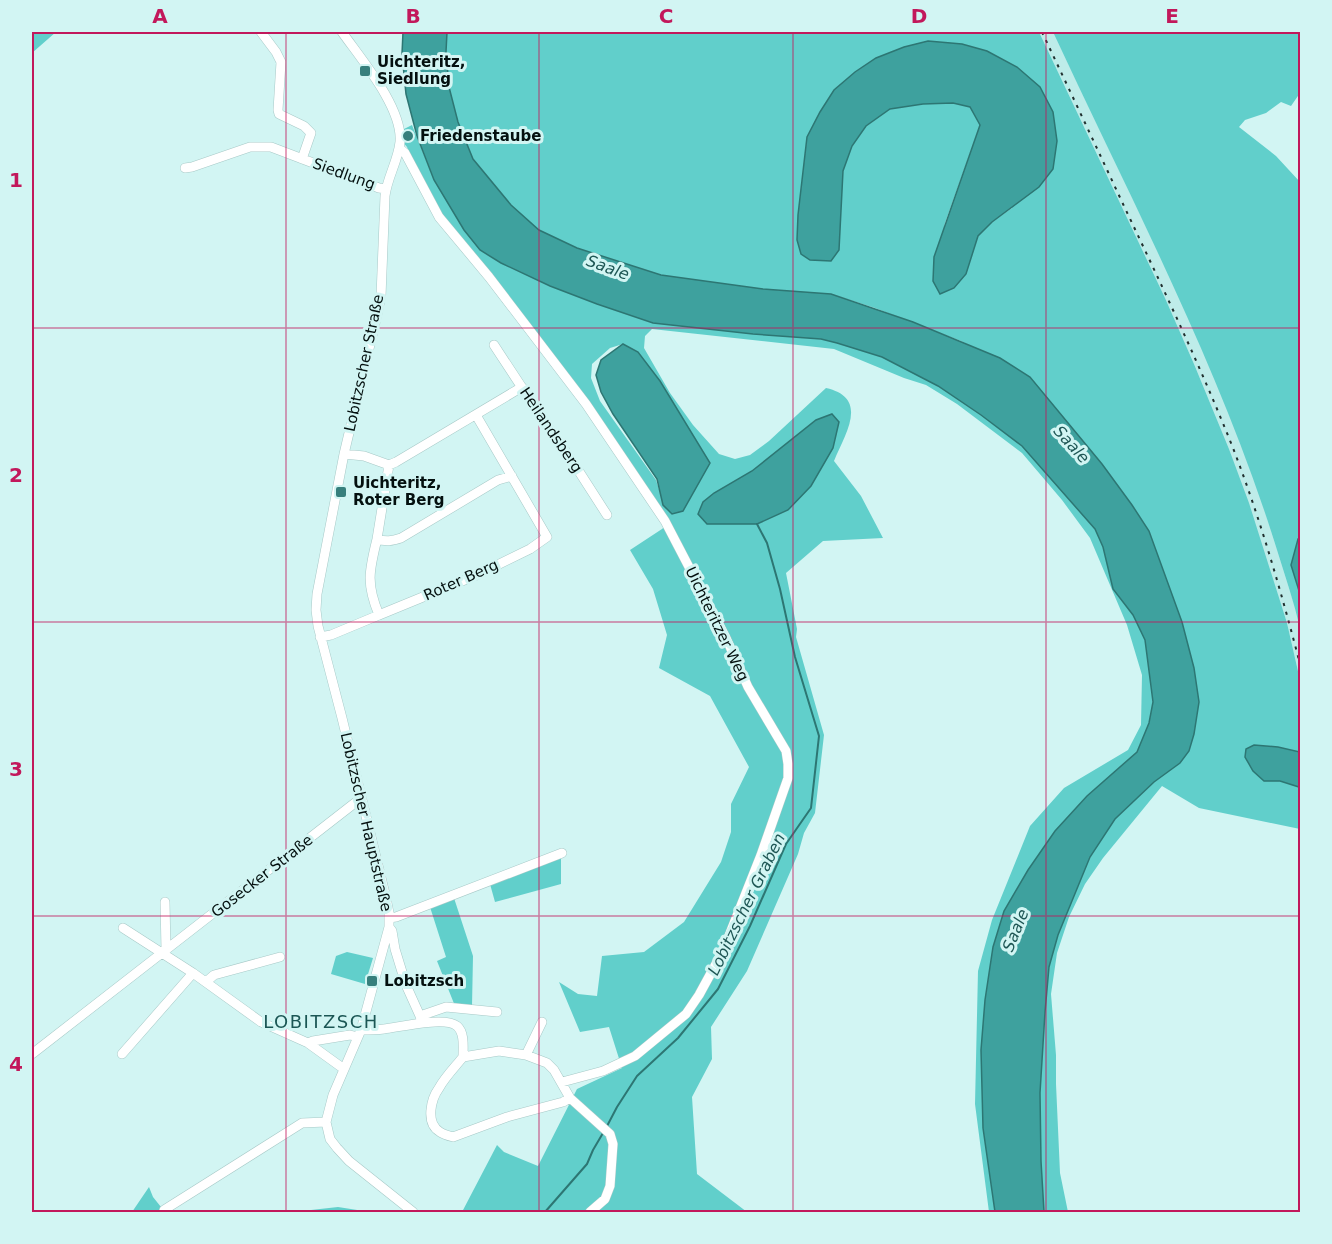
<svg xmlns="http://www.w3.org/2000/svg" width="1332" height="1244" font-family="'DejaVu Sans',sans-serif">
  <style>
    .built { fill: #beece9 }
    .green { fill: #61cfcb; fill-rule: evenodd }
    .water { fill: #3ea19e; stroke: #2d7673; stroke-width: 1.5 }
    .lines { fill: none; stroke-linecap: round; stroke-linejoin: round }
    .stream { stroke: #2d7673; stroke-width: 2 }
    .minor-casing { stroke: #a7c9c7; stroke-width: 10 }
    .minor { stroke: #fff; stroke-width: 9 }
    .rail { stroke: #202f2e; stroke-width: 2; stroke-dasharray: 3 6; stroke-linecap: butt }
    .grid { fill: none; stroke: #c2185b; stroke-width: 1.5; stroke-opacity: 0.55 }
    .poi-dot { fill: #377f7c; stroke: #d2f5f3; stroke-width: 2 }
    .labels { text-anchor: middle; stroke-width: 6; stroke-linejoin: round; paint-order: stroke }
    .poi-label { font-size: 15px; font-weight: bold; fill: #04100f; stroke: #d2f5f3; text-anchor: start }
    .street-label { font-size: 15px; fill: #04100f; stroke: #d2f5f3 }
    .water-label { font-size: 16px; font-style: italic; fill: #1f5755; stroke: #d2f5f3 }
    .quarter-label { font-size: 18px; letter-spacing: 1.5px; fill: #1b5654; stroke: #d2f5f3 }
    .neatline { fill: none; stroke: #c2185b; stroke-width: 2 }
    .grid-label { font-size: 20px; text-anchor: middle; font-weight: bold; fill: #c2185b }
  </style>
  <rect width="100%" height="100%" fill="#d2f5f3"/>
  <!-- built -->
  <path class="built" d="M1039 32H1053L1177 292 1209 364 1241 444 1261 499 1299 620 1300 628V680L1287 623 1229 449 1194 364 1165 298Z"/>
  <!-- green -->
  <path class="green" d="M32 32H56L32 53Z
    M447 32H1039L1165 298 1194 364 1229 449 1249 503 1287 623 1300 680V752L1278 747 1254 745 1264 781H1280L1299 787 1300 785V829L1199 808 1162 786 1103 858 1085 884 1069 917 1057 953 1051 994 1056 1055V1084L1060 1173 1068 1212H1044L1041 1161 1040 1093 1045 1012 1049 967 1058 935 1090 857 1115 819 1154 782 1180 762 1189 751 1194 734 1199 702 1163 573 1149 531 1132 505 1102 464 1030 377 961 341 875 308 831 294 763 289 661 275 577 248 539 230 511 205 473 159 458 122 449 87 446 52ZM928 41 962 44 987 51 1017 67 1012 208 992 222 978 236 972 250 941 294 933 281 945 223 980 125 970 107 953 103 923 104 890 109 866 126 852 146 843 171 838 250 797 240 798 215 807 137 834 90 855 72 876 58Z
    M1053 32H1300V93L1291 106 1281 102 1266 113 1245 120 1239 127 1276 156 1300 182V539H1298L1291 565 1300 594V628C1294 602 1285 576 1277 550 1221 369 1132 202 1053 32Z
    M412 125 434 180 480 250 501 263 550 286 597 304 653 323 821 339 837 343 882 357 938 386 981 415 1022 446 1095 529 1103 547 1113 589 1133 615 1145 640 1153 702 1149 723 1137 752 1087 796 1055 831 1028 870 1004 911 993 947 985 1000 983 1128 995 1212H989L975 1104 978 971 992 920 1030 826 1064 788 1128 750 1141 725 1142 675 1127 625 1090 538 1062 500 1022 453 957 404 926 385 904 378 834 349 652 329 645 336 644 348 670 393 693 425 719 454 735 459 750 455 769 441 826 388C870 398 845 434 834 461L861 496 883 538 823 541 786 573 797 629 796 637 824 735 815 813 804 833 798 854 747 971 711 1027 712 1059 692 1097 697 1174 747 1212H462L497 1145 504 1152 538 1166 577 1089 622 1068 609 1027 580 1032 559 982 578 994 597 996 602 956 644 952 684 922 721 862 731 832V804L749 767 710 696 659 668 667 635 653 589 630 550 662 529 668 523 638 473 589 402 442 215 413 162 407 147 402 141V130ZM623 344 638 352 660 381 710 463 664 505 656 480 600 401 591 378 592 364 610 348ZM816 420 788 510 757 524H707L714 493 752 471Z
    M561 856V884L495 902 490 884Z
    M454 898 473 956 472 1006H455L437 961 446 957 430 907Z
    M347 952 373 958 365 984 331 974 336 956Z
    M149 1187 153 1197 165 1212H132Z
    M338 1207 370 1212H293Z"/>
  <!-- water -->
  <path class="water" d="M403 32H447L446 52 449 87 458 122 473 159 511 205 539 230 577 248 661 275 763 289 831 294 913 322 1000 358 1030 377 1102 464 1132 505 1149 531 1182 622 1194 668 1199 702 1194 734 1189 751 1180 763 1154 782 1115 819 1090 857 1058 935 1049 967 1045 1012 1040 1093 1041 1161 1044 1212H995L983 1128 981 1050 985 1000 993 947 1004 911 1028 870 1055 831 1087 796 1137 752 1149 723 1153 702 1145 640 1133 615 1113 589 1103 547 1095 529 1022 446 981 415 938 386 882 357 837 343 821 339 753 334 653 323 597 304 550 286 501 263 480 250 464 230 434 180 417 136 406 94 402 54Z
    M928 41 962 44 987 51 1017 67 1040 87 1053 112 1057 141 1053 169 1039 187 992 222 978 236 966 274 954 288 940 294 933 281 934 257 980 125 970 107 953 103 923 104 890 109 866 126 852 146 843 171 839 250 831 261 810 260 801 254 797 240 798 215 807 137 820 112 834 90 855 72 876 58 904 47Z
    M623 344 638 352 660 381 710 463 683 511 672 514 663 505 657 479 613 414 601 392 596 375 601 360Z
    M832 414 839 422 833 448 811 486 788 510 757 524H707L698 514 703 502 714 493 752 471 816 420Z
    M1298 539H1300V594L1291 565Z
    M1254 745 1278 747 1300 752V785L1299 787 1280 781H1264L1253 771 1245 757 1246 749Z"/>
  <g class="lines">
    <!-- stream -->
    <path class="stream" d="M606 1128 617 1107 637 1076 678 1038 718 989 750 926 786 844 811 808 819 736 795 657 780 589 767 543 757 524
      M545 1212 587 1164 593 1150 603 1133"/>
    <!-- minor casing -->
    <g class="minor-casing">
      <path id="minor" d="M261 32 276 52 281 62 278 110 279 114 304 126 311 133 302 159
        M342 32C361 59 403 108 400 142 398 161 387 178 385 196L381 296 377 315 344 454 317 594 316 610 318 626 342 718 386 898 389 913V927L361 1030 333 1095 326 1122 330 1139 337 1148 349 1161 413 1212
        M399 148 405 153 439 217 489 277 586 404 665 521 726 638 748 687 786 751 788 764V778L761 855 723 951 699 995 686 1014 635 1056 603 1071 562 1082
        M185 168 192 167 250 147H271L379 188 386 189
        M494 345 544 421 571 459 607 515
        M344 454 364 456 389 465 396 462 522 387
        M389 465 377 539C386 542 392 541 401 538L498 480 512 476
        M377 539C369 571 366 584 379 615L479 574 530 549 547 537 476 415
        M320 637 331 635 379 615
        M165 902 166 950
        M389 918 396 917 562 853
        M389 927 392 931 395 949 406 985 420 1016 422 1023
        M123 928 193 973 261 1022 308 1043 344 1069
        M206 982 214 975 280 957
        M420 1016 446 1007 497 1012
        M361 1030C368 1030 376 1030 384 1029 400 1027 445 1016 457 1026 465 1033 463 1048 463 1057
        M308 1043 313 1041 350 1035 358 1037
        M32 1054 356 802 362 800
        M122 1054 193 973
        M526 1055 542 1022
        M570 1098 563 1102 507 1117 453 1137C449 1136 443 1134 440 1132 425 1123 431 1099 439 1088 445 1077 455 1067 463 1057L499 1051 526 1055 547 1063 554 1070 570 1098 610 1134 613 1144 610 1186 605 1199 590 1212
        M164 1210 302 1123 326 1122"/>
    </g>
    <!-- minor -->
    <use href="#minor" class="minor"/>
    <!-- rail -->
    <path class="rail" d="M1042 32C1069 89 1096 146 1123 204 1161 284 1200 365 1233 448 1260 518 1281 591 1300 664"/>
  </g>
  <!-- grid -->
  <path class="grid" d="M286 32V1212M539 32V1212M793 32V1212M1046 32V1212M32 328H1300M32 622H1300M32 916H1300"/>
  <!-- markers -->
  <g class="poi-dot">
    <rect x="359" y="65" width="12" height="12" rx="3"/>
    <circle cx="408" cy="136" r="6"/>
    <rect x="335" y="486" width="12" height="12" rx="3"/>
    <rect x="366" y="975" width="12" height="12" rx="3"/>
  </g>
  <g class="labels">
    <!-- poi labels -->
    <g class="poi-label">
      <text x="377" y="67">Uichteritz,<tspan x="377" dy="17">Siedlung</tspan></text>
      <text x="420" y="141">Friedenstaube</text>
      <text x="353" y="488">Uichteritz,<tspan x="353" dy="17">Roter Berg</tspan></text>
      <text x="384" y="986">Lobitzsch</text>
    </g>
    <!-- street labels -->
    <g class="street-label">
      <text transform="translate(344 174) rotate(20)" y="5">Siedlung</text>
      <text transform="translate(364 363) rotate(-78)" y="5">Lobitzscher Straße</text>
      <text transform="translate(551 430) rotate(56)" y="5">Heilandsberg</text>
      <text transform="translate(461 580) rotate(-24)" y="5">Roter Berg</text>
      <text transform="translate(717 624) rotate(64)" y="5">Uichteritzer Weg</text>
      <text transform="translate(366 822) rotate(77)" y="5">Lobitzscher Hauptstraße</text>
      <text transform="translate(262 876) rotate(-38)" y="5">Gosecker Straße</text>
    </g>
    <!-- water labels -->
    <g class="water-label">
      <text transform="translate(608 267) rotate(20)" y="6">Saale</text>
      <text transform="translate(1072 444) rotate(48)" y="6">Saale</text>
      <text transform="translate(746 904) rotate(-64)" y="6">Lobitzscher Graben</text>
      <text transform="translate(1015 930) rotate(-68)" y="6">Saale</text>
    </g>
    <!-- quarter labels -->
    <g class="quarter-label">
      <text x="321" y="1028">LOBITZSCH</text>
    </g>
  </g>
  <!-- border -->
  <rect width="1332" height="1244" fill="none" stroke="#d2f5f3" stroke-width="66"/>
  <rect x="33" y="33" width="1266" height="1178" class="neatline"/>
  <g class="grid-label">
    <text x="160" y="23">A</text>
    <text x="413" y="23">B</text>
    <text x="666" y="23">C</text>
    <text x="919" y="23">D</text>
    <text x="1172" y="23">E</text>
    <text x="16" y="187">1</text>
    <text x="16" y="482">2</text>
    <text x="16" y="776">3</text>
    <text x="16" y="1071">4</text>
  </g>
</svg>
